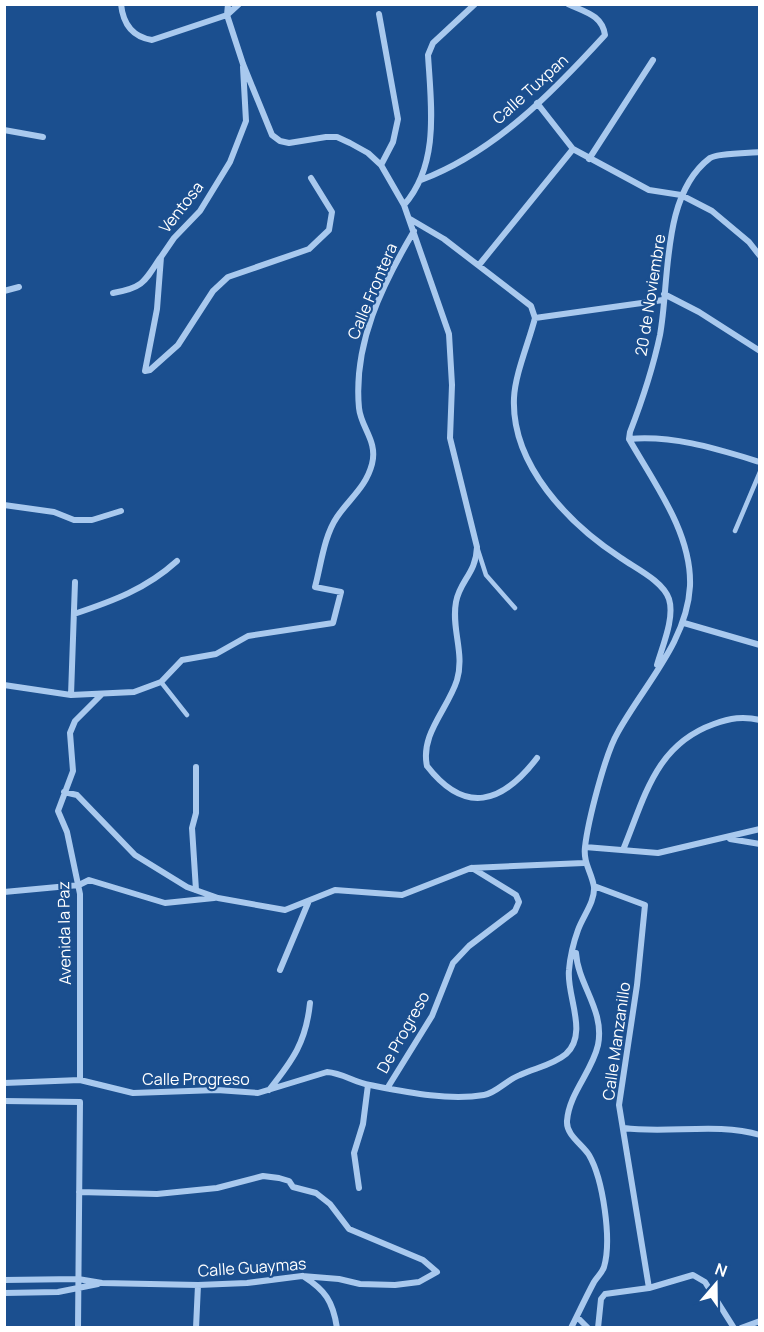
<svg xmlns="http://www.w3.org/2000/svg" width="764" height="1332" font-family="Manrope,sans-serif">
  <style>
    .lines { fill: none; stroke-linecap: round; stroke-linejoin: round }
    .lane { stroke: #a9c9ee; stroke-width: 4.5 }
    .street { stroke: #a9c9ee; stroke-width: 6 }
    .labels { text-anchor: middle; stroke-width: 4.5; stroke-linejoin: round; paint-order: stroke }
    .street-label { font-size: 16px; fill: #fff; stroke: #1b4f8f }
  </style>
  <rect width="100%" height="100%" fill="#1b4f8f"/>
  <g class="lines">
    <!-- lane -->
    <path class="lane" d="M735 531 760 472
      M477 547 486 575 515 608
      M161 682 187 715"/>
    <!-- street -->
    <path class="street" d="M121 4C123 24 133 37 152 40L227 15 239 4
      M228 4 227 15 243 64 272 135 280 141 289 143 326 137H337L350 143 368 153 381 165 404 205 449 334 452 385 450 438 477 547C476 574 460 580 456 602 451 629 465 653 457 680 448 709 420 734 427 766 465 815 502 804 537 758
      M379 14 398 119 393 142 381 165
      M537 103 573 149 649 190 681 195 712 211 749 242 760 256
      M4 130 43 137
      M589 159 653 60
      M421 180C495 152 553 92 605 35 602 15 585 12 568 4
      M404 205C440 164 431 105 428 55L433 43 475 4
      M410 219 444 239 531 306 535 318C529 342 515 374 514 398 511 465 569 524 621 558 635 568 663 581 669 599 675 618 662 647 657 665
      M479 265 573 149
      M4 291 19 287
      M113 293C142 288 144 283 160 258
      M664 294 699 312 760 351
      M535 318 663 300
      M145 371 157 309 161 257 174 238 200 211 230 162 246 121 243 67
      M145 371 150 370 178 345 213 291 228 277 309 249 329 230 332 212 311 178
      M629 439C674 435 717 449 760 462
      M4 505 54 512 74 520H92L121 511
      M74 614C113 601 146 589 177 561
      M684 623 760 645
      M4 685 71 695 134 692 161 682 182 660 216 654 248 636 333 623 341 592 315 587C321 565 324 536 337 517 350 498 366 487 372 464 378 441 361 428 359 408 353 344 382 285 414 231
      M71 695 75 582
      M196 767V813L192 828 196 890
      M64 792 77 795 135 855 187 887 218 898 285 910 335 890 402 895 471 868 584 863
      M730 839 760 844
      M585 847 658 853 760 829
      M623 850C645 797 655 745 714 724 730 718 743 716 760 720
      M594 886 645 905 637 985 619 1105 649 1288
      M4 892 79 885 89 880 165 903 214 898
      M280 970 308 903
      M80 1080V894L67 832 58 811 73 771 70 733 75 721 102 694
      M4 1083 80 1080 133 1093 217 1090 258 1093 327 1072C343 1073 355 1083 370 1085 406 1092 448 1101 484 1095 495 1094 508 1079 520 1075 535 1068 553 1065 566 1054 589 1033 566 995 569 970 570 958 574 941 578 930 583 916 595 902 594 887 592 873 583 863 585 847 588 821 605 754 618 732 644 685 687 642 690 586 692 533 654 483 629 439L630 432C642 401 653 368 660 335 670 281 661 195 710 158 717 153 749 153 760 152
      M388 1087 432 1016 453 963 469 946 515 911 519 902 516 895 472 868
      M269 1090C293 1060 306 1042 310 1003
      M4 1101 80 1102 78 1328
      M624 1128C668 1134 717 1122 760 1135
      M359 1188 354 1153 363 1124 368 1085
      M303 1276C325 1290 333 1301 337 1328
      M4 1280 78 1279 102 1283 198 1285 247 1283 302 1276 339 1279 360 1284 395 1285 419 1282 437 1272 423 1260 349 1229 330 1204 316 1193 293 1187 289 1181 279 1178 263 1176 217 1188 157 1194 79 1192
      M4 1293 58 1292 98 1284
      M577 1317 588 1328
      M196 1328 198 1285
      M571 1328C579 1312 586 1297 594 1282 597 1277 602 1273 604 1267 612 1240 603 1179 589 1155 582 1144 566 1135 567 1121 569 1093 592 1072 598 1045 605 1010 578 985 576 953
      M598 1328 601 1299 605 1294 649 1288 693 1275 705 1282 734 1328
      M741 1328 760 1321"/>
  </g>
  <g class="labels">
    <!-- street labels -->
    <g class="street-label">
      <text transform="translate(530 89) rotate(-42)" y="6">Calle Tuxpan</text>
      <text transform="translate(181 207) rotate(-52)" y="6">Ventosa</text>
      <text transform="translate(372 291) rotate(-67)" y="6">Calle Frontera</text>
      <text transform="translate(650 295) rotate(-81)" y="6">20 de Noviembre</text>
      <text transform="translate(64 933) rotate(-91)" y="6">Avenida la Paz</text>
      <text transform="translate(403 1032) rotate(-61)" y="6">De Progreso</text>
      <text transform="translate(616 1041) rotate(-82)" y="6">Calle Manzanillo</text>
      <text x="196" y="1085">Calle Progreso</text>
      <text transform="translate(252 1267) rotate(-4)" y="6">Calle Guaymas</text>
    </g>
  </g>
  <!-- border -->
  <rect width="764" height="1332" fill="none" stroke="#ffffff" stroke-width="12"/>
  <!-- north arrow -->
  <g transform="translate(716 1284) rotate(20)" stroke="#1b4f8f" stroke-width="4.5" paint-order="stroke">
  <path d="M0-4.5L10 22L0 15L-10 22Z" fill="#ffffff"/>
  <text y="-9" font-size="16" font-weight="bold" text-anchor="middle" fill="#ffffff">N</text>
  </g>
</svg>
